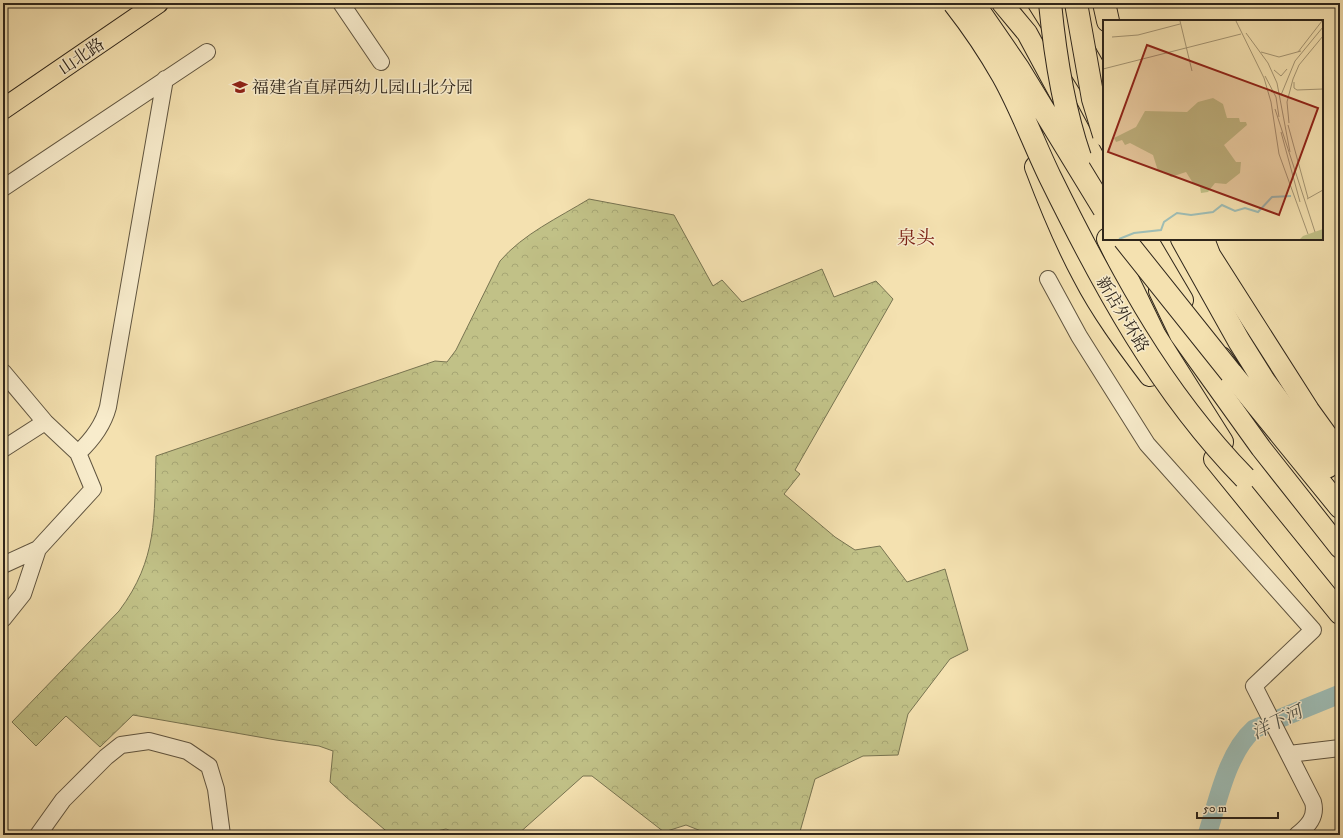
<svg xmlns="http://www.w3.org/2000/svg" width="1343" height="838" font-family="'IM FELL DW Pica','Noto Serif SC',serif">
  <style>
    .forest { fill: url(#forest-crowns); stroke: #787451 }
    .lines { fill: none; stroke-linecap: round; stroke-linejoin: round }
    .river { stroke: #9ebcb4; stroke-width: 19 }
    .minor-casing { stroke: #605540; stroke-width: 18 }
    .major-casing { stroke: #2f261b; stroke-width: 22 }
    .highway-casing { stroke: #2f261b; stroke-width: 24 }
    .minor { stroke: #f8eccc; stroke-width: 16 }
    .major { stroke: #f4e1b0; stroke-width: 20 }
    .highway { stroke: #f4e1b0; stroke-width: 22 }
    .highway-bridge-casing { stroke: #2f261b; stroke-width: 24; stroke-linecap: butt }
    .highway-bridge { stroke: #f4e1b0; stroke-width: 22 }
    .labels { text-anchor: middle; stroke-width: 3; stroke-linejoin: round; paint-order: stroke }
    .street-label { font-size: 17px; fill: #2f261b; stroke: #f8eccc }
    .poi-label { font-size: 17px; fill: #2f261b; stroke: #f8eccc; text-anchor: start }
    .water-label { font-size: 18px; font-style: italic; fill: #505349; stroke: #f8eccc }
    .quarter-label { font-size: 19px; fill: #7a1f14; stroke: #f8eccc }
    .inset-river { fill: none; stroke: #9ebcb4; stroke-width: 2 }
    .inset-road { fill: none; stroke: #a59674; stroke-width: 1 }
    .view { fill: #8f2418; fill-opacity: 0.15; stroke: #8f2418; stroke-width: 2 }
    .inset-edge { fill: none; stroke: #2f261b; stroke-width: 2 }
  </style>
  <defs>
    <pattern id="forest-crowns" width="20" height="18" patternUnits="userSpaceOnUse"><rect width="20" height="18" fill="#c1c187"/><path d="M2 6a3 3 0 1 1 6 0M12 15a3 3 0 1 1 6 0" fill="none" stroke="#a6a674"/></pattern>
  </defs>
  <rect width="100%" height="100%" fill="#f4e1b0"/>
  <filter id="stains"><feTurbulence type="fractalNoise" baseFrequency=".005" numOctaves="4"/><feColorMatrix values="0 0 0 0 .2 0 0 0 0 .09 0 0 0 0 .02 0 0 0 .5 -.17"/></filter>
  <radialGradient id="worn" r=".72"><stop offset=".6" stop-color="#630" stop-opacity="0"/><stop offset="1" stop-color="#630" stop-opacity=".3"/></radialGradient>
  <!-- forest -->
  <path class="forest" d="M589 199 674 215 713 286 722 280 742 302 822 269 834 297 876 281 893 299 795 470 800 474 784 494 835 537 855 550 880 546 907 582 945 569 968 650 950 659 908 714 898 755 863 756 815 779 799 835H711L686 825 664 832 592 776H583L517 835H461L446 829 418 835H391L346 797 330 782 333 751 319 746 276 740 133 715 100 747 66 716 36 746 12 722 119 611C158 559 154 517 156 456L435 361 447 362 456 350 500 261C523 234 558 218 589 199Z"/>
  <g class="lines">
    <!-- river -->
    <path class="river" d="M1207 835C1218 801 1227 753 1254 729L1340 694"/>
    <!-- minor casing -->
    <g class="minor-casing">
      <path id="minor" d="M341 3 381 62
        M3 188 207 52
        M1048 279 1079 336 1147 444 1313 630 1254 686 1313 802C1317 817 1308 826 1297 835
        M3 372 45 422 78 453 93 489 38 549 23 594 3 619
        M3 449 45 422
        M78 453C92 440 103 426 108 407L165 79
        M3 565 38 549
        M1289 754 1340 748
        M38 835 63 800 106 757 121 745 149 741 187 751 209 766 216 789 222 835"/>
    </g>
    <!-- major casing -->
    <g class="major-casing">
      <path id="major" d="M1002 3 1027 33 1104 176
        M1058 3 1104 84
        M3 109 158 3
        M1200 239 1309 410 1340 453
        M1159 291 1180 335 1261 448 1340 548"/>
    </g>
    <!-- highway casing -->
    <g class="highway-casing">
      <path id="highway" d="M1039 3 1091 86
        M1104 3 1108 21
        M1036 167C1050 204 1065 241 1084 276 1102 311 1126 343 1150 375
        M1108 239 1155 336 1222 442
        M1146 239 1182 300
        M1182 239 1239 341 1264 381 1327 467
        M1203 239 1208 252
        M1221 358 1231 373 1340 507
        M1215 459 1340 613"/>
    </g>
    <!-- minor -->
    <use href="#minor" class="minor"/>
    <!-- major -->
    <use href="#major" class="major"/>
    <!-- highway -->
    <use href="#highway" class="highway"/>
    <!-- highway-bridge casing -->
    <g class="highway-bridge-casing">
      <path id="highway-bridge" d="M954 3C972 26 989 51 1003 76 1021 108 1034 144 1050 177 1103 285 1160 391 1245 478
        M1050 3C1055 54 1063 108 1080 157
        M1076 3 1093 99 1104 135
        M976 7 1018 68 1104 209
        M1124 239 1231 373"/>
    </g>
    <!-- highway-bridge -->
    <use href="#highway-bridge" class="highway-bridge"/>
  </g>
  <!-- icons -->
  <defs>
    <g id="school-bare" transform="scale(1.2)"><path d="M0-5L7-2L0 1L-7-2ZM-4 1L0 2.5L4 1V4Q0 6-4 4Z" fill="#8f2418" stroke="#f8eccc" stroke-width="2.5" paint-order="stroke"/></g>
  </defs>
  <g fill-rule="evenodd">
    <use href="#school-bare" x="240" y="87"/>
  </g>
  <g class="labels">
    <!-- street labels -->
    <g class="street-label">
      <text transform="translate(81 56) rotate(-34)" y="6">山北路</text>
      <text transform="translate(1123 314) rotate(59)" y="6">新店外环路</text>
    </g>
    <!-- poi labels -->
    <g class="poi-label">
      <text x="252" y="93">福建省直屏西幼儿园山北分园</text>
    </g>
    <!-- water labels -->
    <g class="water-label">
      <text transform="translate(1277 722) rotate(-26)" y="6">洋下河</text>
    </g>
    <!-- quarter labels -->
    <g class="quarter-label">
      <text x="916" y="244">泉头</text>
    </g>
  </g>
  <!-- overview -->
  <g transform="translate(1103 20)">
    <rect width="220" height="220" fill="#f4e1b0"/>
    <path d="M110 78 120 84 124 98H136L137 102H143L144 105 121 125 133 142H138L137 153 123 164 112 163 105 172 98 173 97 167 90 163 83 152 68 157 62 152 55 151 50 135 27 123 22 125 19 120 13 122 11 118 33 107 42 91 84 92 95 82ZM220 209V219H197L200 216Z" fill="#c1c187"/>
    <path class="inset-river" d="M16 219 31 213 58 210 61 202 74 193 88 195 110 192 119 185 132 191 142 188 155 192 169 177 188 176"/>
    <path class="inset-road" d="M77 1 89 51M133 1 161 58 168 82 176 134 205 214M143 13 165 43 174 63 187 132M9 17 35 15 77 4M158 32 176 37 198 31M195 32 219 1M0 49 138 14M171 50 178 56 184 49M162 56 173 77 176 97M191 62V68L194 70 220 69M178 75 192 41 220 7M172 89 212 212M186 103 184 82 190 59 196 45 220 16M185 105 205 178M178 112 197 182M204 179 220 170"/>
    <path class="view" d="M44 25 215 88 176 195 5 132Z"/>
    <rect width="220" height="220" class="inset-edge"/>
  </g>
  <!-- margin -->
  <rect width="1343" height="838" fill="none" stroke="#f4e1b0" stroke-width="16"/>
  <rect x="4" y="4" width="1335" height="830" fill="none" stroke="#2f261b" stroke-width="2"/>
  <rect x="8" y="8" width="1327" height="822" fill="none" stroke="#2f261b"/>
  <!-- scale -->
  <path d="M1197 812v6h81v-6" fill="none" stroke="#2f261b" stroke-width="2"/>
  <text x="1203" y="812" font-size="12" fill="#2f261b" stroke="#f8eccc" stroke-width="3" paint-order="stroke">50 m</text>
  <rect width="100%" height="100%" filter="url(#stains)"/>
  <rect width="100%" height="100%" fill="url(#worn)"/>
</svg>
